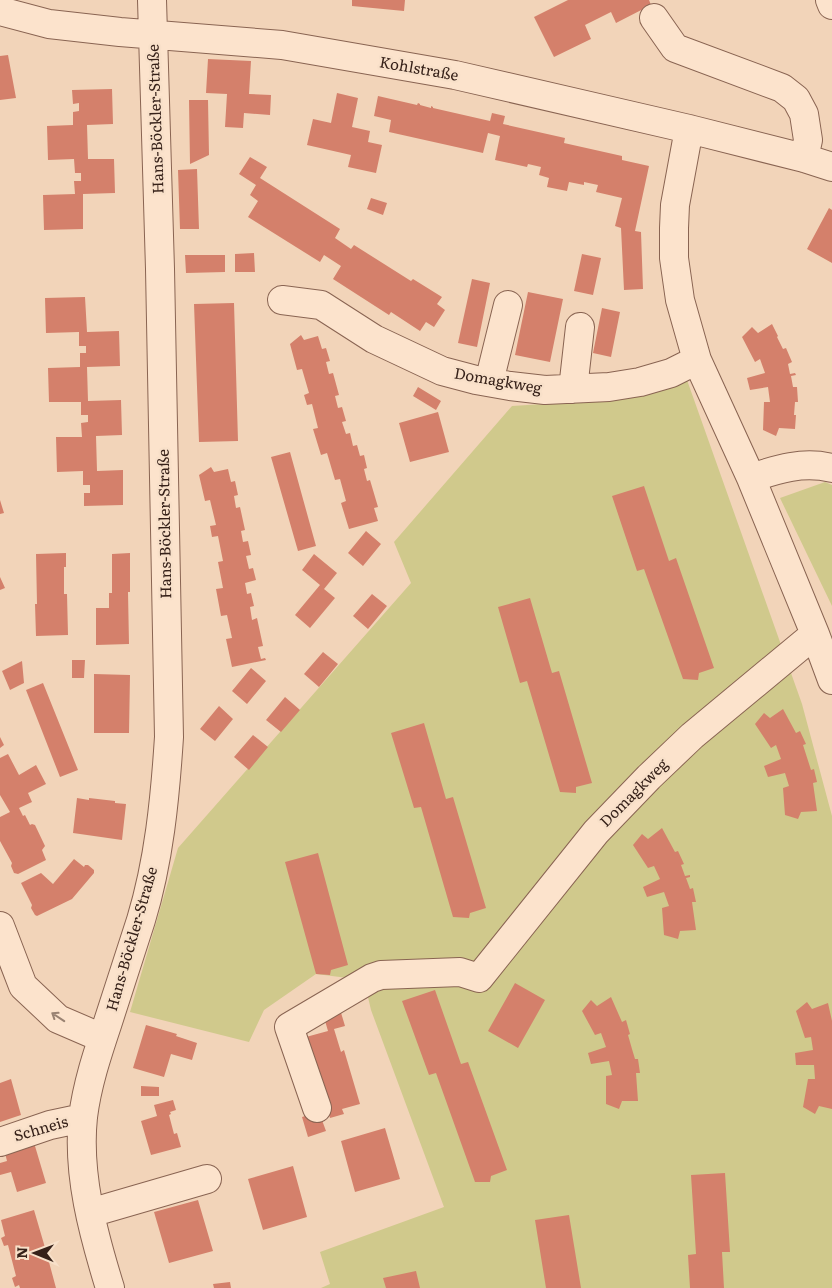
<svg xmlns="http://www.w3.org/2000/svg" width="832" height="1288" font-family="Literata,serif">
  <style>
    .green { fill: #d0c98c }
    .building { fill: #d4806b }
    .lines { fill: none; stroke-linecap: round; stroke-linejoin: round }
    .minor-casing { stroke: #896452; stroke-width: 30 }
    .minor { stroke: #fce3cc; stroke-width: 28 }
    .oneway { stroke: #998272 }
    .labels { text-anchor: middle; stroke-width: 5; stroke-linejoin: round; paint-order: stroke }
    .street-label { font-size: 15px; fill: #362119; stroke: #f8e0c9 }
  </style>
  <rect width="100%" height="100%" fill="#f2d4b9"/>
  <!-- green -->
  <path class="green" d="M687 380 802 704 832 816V1288H321L330 1284 320 1252 444 1207 371 1010 364 980 316 974 264 1010 249 1042 130 1012 178 848 411 583 394 542 512 406 623 399Z
    M825 482 832 485V606L780 498Z"/>
  <!-- building -->
  <path class="building" d="M352 0H405L404 11 352 6Z
    M568 0H649L651 5 616 23 611 12 585 25 591 39 554 57 534 17Z
    M8 55 16 98 0 100V56Z
    M208 59 251 61 249 94 271 95 270 115 244 113 243 128 225 127 227 94 206 93Z
    M112 89 113 124 87 125 88 159H114L115 193 83 194V229L44 230 43 195 75 194 74 181H81V173H75L74 159 48 160 47 126 73 125V112L79 111V103L73 104 72 90Z
    M337 93 358 98 352 127 370 131 368 142 382 145 376 173 348 167 351 155 307 145 313 119 331 123Z
    M378 96 417 105 418 103 420 104V105L431 108V106L433 107V108L490 121 492 113 505 116 503 124 565 138 564 143 622 156V160L649 166 635 231 641 232 643 289 624 290 621 228 615 226 622 198 596 192 598 185 584 182V185L569 182 567 191 547 187 549 178 539 175 541 167 528 164 527 167 495 160 500 136 488 133 483 153 389 132 391 120 374 116Z
    M189 100H208L209 155 190 164Z
    M250 157 267 167 260 178 340 229 335 238 351 249 354 245 411 281 413 279 442 297 437 304 445 310 434 327 426 322 420 331 391 312 389 315 333 279 341 266 324 255 320 262 248 217 258 201 250 195 256 185 239 174Z
    M197 169 199 229H180L178 170Z
    M371 198 387 203 383 215 367 209Z
    M829 208 832 210V263L807 249Z
    M254 253 255 272H235V254Z
    M582 254 601 258 593 295 574 291Z
    M185 255H225V272L186 273Z
    M472 279 490 283 477 347 458 343Z
    M528 292 563 299 550 362 515 355Z
    M85 297 87 332 119 331 120 366 87 367 88 401 121 400 122 435 96 436 97 471 123 470V505L84 506V493H90V485H83V471L57 472 56 437H82L81 423 88 422V415H81V402H49L48 368 80 367V353H86V346H79V332L46 333 45 298Z
    M234 303 238 441 199 442 194 304Z
    M602 308 620 312 611 357 593 353Z
    M772 324 778 336 777 337 783 349 786 348 792 362 788 364 790 374 795 373 796 375 791 376 793 387H797L798 402H795L794 415H796L795 429 779 428 776 436 763 430 764 402H770L768 387 750 390 747 378 765 373 760 359 755 362 742 337 752 327 758 333Z
    M301 335 304 340 318 336 322 349 326 348 330 361 326 362 329 374 333 373 339 395 335 396 338 408 342 407 346 421 342 422 346 434 350 433 353 446 357 445 360 456 364 455 367 468 364 469 367 481 370 480 378 507 374 508 378 521 349 529 341 503 346 501 340 479 335 480 327 453 321 455 313 429 318 428 312 404 307 405 304 395 309 393 302 369 297 370 290 344Z
    M418 387 441 401 436 410 413 396Z
    M438 412 449 452 410 462 399 423Z
    M290 452 316 546 298 551 271 457Z
    M211 467 214 472 228 469 231 482 235 481 238 495 234 496 236 508 240 507 245 530 241 531 243 542 248 541 251 555 246 556 249 569 253 568 256 580 245 583 247 594 251 593 254 606 250 607 252 620 257 618 263 646 258 647 261 659 265 658 266 660 232 667 226 639 232 638 227 615 221 616 216 589 223 588 218 562 223 561 218 536 212 537 210 526 216 525 210 500 205 501 199 475Z
    M644 486 669 561 676 558 714 668 699 673 698 680 683 679 644 569 637 571 612 496Z
    M0 500 4 513 0 514Z
    M366 531 381 544 363 566 348 553Z
    M66 553V567H64V594H67L68 635 36 636 35 604H37L36 554Z
    M130 553V592H128L129 644 96 645V608H109V593H112V554Z
    M314 554 337 573 324 589 335 598 310 628 295 615 320 585 302 570Z
    M0 577 5 588 0 590Z
    M372 594 387 606 368 629 353 616Z
    M530 598 552 673 559 671 592 783 576 787V793L560 792 527 681 520 683 498 607Z
    M323 652 338 664 319 687 304 674Z
    M72 660H85L84 678H72Z
    M22 661 24 683 10 690 2 671Z
    M251 668 266 681 247 704 232 691Z
    M94 674 130 675 129 733H94Z
    M43 683 78 770 60 777 26 690Z
    M285 697 300 710 281 732 266 720Z
    M219 706 233 719 215 741 200 729Z
    M783 709 796 733 800 731 806 744 803 745 811 770 814 769 817 782 813 783 817 811 801 812 798 819 785 815 783 788 789 786 785 773 768 777 764 766 781 759 776 745 771 748 755 724 764 713 770 718Z
    M424 723 446 799 453 797 486 908 470 913 469 918 453 917 421 807 414 808 391 733Z
    M253 735 268 747 249 770 234 757Z
    M0 737 4 745 0 748Z
    M8 754 19 775 36 765 46 784 28 793 32 802 19 808 23 816 25 815 30 825 32 824 35 825 45 846 42 850 46 860 18 874 14 873 11 866 12 863 0 841V817L10 812 0 795V758Z
    M77 798 89 800V798L115 801V803L126 804 122 840 73 833Z
    M662 828 675 852 678 851 684 864 681 865 685 876 690 875V877L686 878 690 889 693 888 696 902H692L696 930 680 931 678 939 664 935 662 908 669 906 664 892 647 897 643 887 660 879 654 866 648 868 633 845 642 834 648 839Z
    M318 853 348 965 331 970 330 975 316 974 285 862Z
    M74 859 84 867 85 865H88L94 870V873L72 899 37 916 35 915 31 908 32 905 21 883 41 873 53 884Z
    M515 983 545 1000 518 1048 488 1031Z
    M435 990 461 1064 468 1062 507 1170 491 1176 490 1182H475L436 1073 429 1075 402 1001Z
    M611 997 622 1022 626 1020 630 1034 628 1035 632 1049 635 1059H638L640 1073H636L638 1101H622L619 1109 606 1104V1076L612 1075 609 1061 591 1064 588 1053 606 1047 601 1033 595 1035 582 1011 591 1000 597 1006Z
    M807 1002 812 1009 828 1003 832 1021V1109L819 1106 815 1114 803 1107 808 1079H815L814 1065H796L795 1053 813 1050 811 1037 805 1038 796 1011Z
    M339 1006 345 1026 334 1029 341 1052 344 1050 360 1104 342 1109 344 1114 330 1118 306 1037 328 1031 323 1014Z
    M146 1025 177 1034 176 1036 197 1043 192 1060 171 1054 164 1077 133 1068Z
    M11 1079 21 1115 0 1122V1083Z
    M141 1086 159 1087V1096H141Z
    M173 1100 176 1110 170 1112 171 1114 169 1115 174 1134 177 1133 181 1147 151 1155 141 1121 157 1116 154 1105Z
    M319 1112 326 1131 308 1137 302 1117Z
    M385 1128 400 1179 355 1192 341 1141Z
    M32 1136 46 1183 17 1192 11 1172 0 1175V1163L7 1161 3 1145Z
    M293 1166 307 1217 263 1230 248 1179Z
    M725 1173 730 1252H722L724 1288H690L688 1255 696 1254 691 1175Z
    M198 1200 213 1251 169 1263 154 1212Z
    M34 1210 46 1251 56 1288H20L19 1285 15 1287 12 1278 16 1276 8 1245 4 1246 1 1238 5 1236 1 1220Z
    M569 1215 581 1288H546L535 1220Z
    M416 1271 420 1288H386L383 1278Z
    M230 1282 231 1288H214L213 1284Z"/>
  <g class="lines">
    <!-- minor casing -->
    <g class="minor-casing">
      <path id="minor" d="M830 0 832 5
        M0 11 49 24 120 32 282 45 455 75 689 129 804 158 832 167
        M654 18 675 48 782 88 796 99 804 114 808 140 804 158
        M689 129 675 205 674 228V258L680 300 697 360 751 478 815 634 832 680
        M282 300 321 305 374 339 442 371 476 380 510 386 545 390 609 387 640 382 671 373 697 360
        M489 382 508 305
        M573 389 580 327
        M751 478C778 469 803 461 832 468
        M0 926 23 986 58 1019 102 1038
        M317 1108 289 1027 372 978 381 975 460 972 479 978 596 832 649 777 692 736 815 634
        M0 1142 50 1125 83 1118
        M90 1213 207 1179
        M110 1288C93 1233 77 1174 83 1117 87 1085 97 1055 107 1025 118 990 130 955 141 920 159 861 165 799 169 737L160 269 152 0"/>
    </g>
    <!-- minor -->
    <use href="#minor" class="minor"/>
  </g>
  <!-- one-way arrows -->
  <defs><path id="oneway-shaft" d="M-6 0H5M1.5-3L5.5 0L1.5 3" fill="none" stroke-width="1.6" stroke-linecap="round" stroke-linejoin="round" transform="scale(1.25)"/></defs>
  <use class="oneway" href="#oneway-shaft" transform="translate(58 1017) rotate(-146)"/>
  <g class="labels">
    <!-- street labels -->
    <g class="street-label">
      <text transform="translate(419 69) rotate(10)" y="5">Kohlstraße</text>
      <text transform="translate(156 119) rotate(-92)" y="5">Hans-Böckler-Straße</text>
      <text transform="translate(498 381) rotate(10)" y="5">Domagkweg</text>
      <text transform="translate(165 524) rotate(-91)" y="5">Hans-Böckler-Straße</text>
      <text transform="translate(634 793) rotate(-45)" y="5">Domagkweg</text>
      <text transform="translate(132 939) rotate(-74)" y="5">Hans-Böckler-Straße</text>
      <text transform="translate(41 1129) rotate(-16)" y="5">Schneis</text>
    </g>
  </g>
  <!-- north arrow -->
  <g transform="translate(35 1253) rotate(271)" stroke="#f8e0c9" stroke-width="4" paint-order="stroke">
  <path d="M0-4L9 19L0 12L-9 19Z" fill="#362119"/>
  <text y="-8" font-size="14" font-weight="bold" text-anchor="middle" fill="#362119">N</text>
  </g>
</svg>
